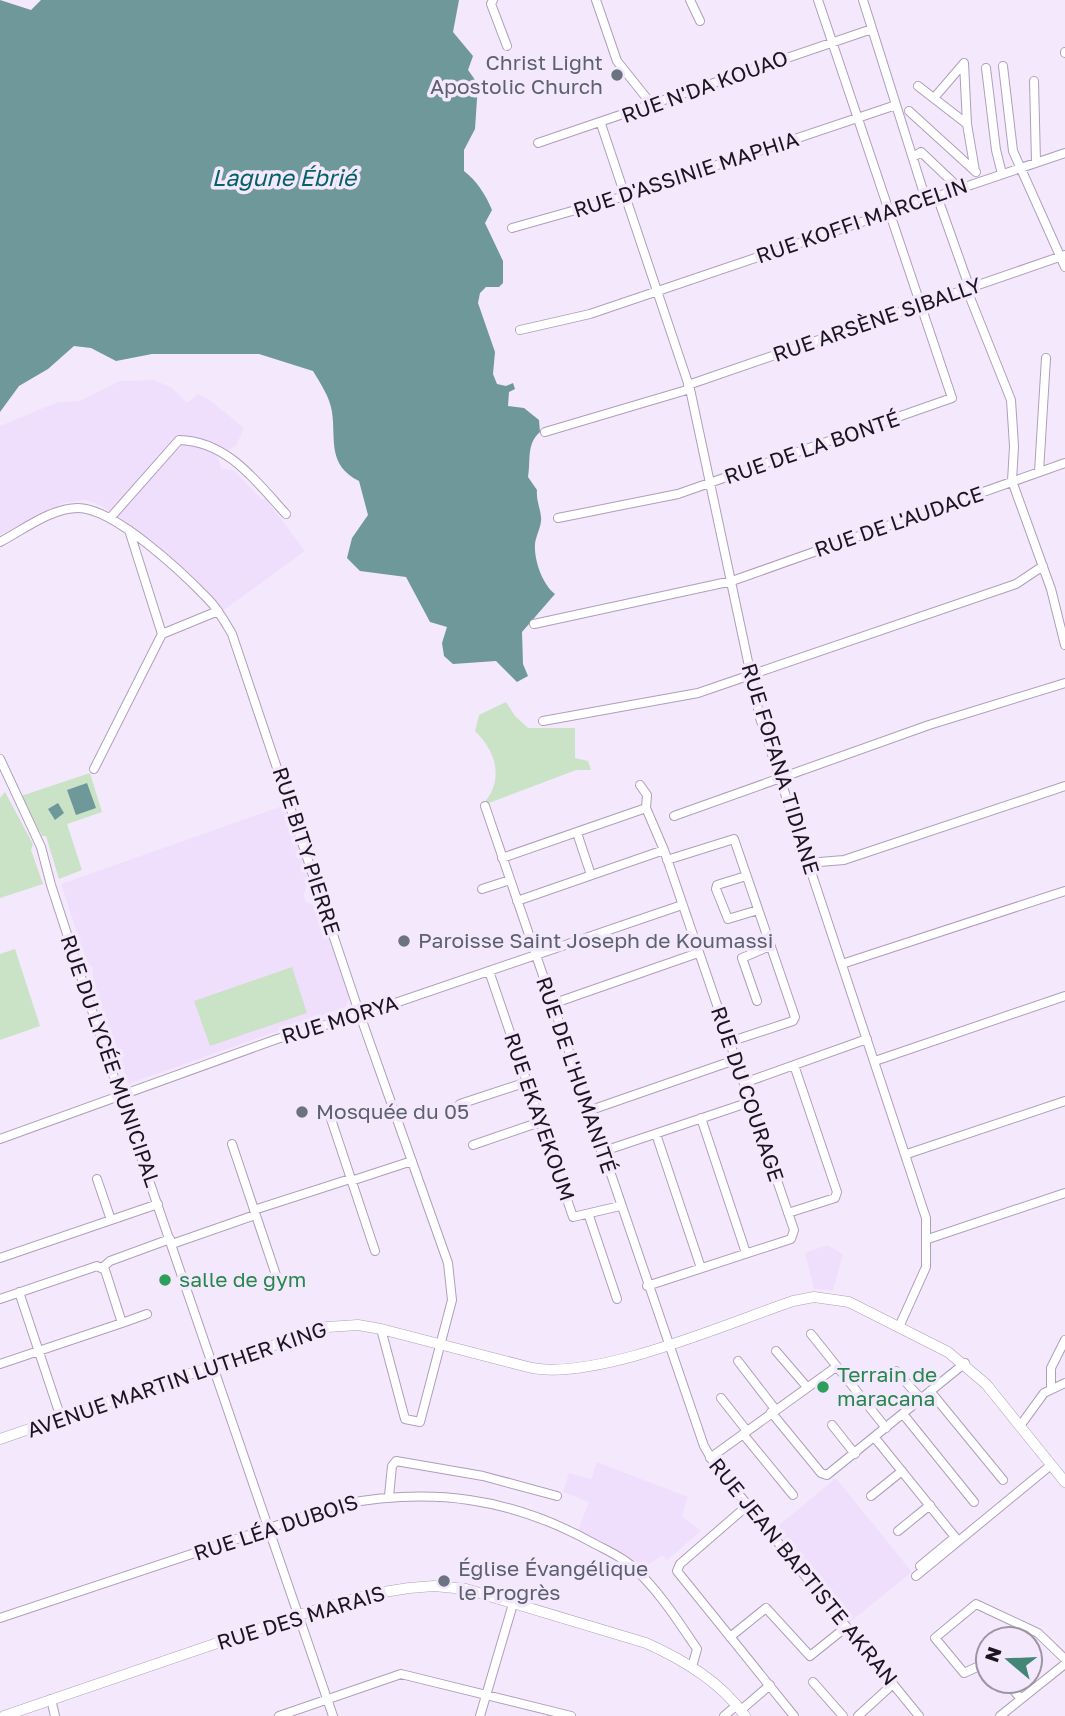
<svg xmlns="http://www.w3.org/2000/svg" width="1065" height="1716" font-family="'Golos Text',sans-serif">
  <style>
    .built { fill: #f0dffc }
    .green { fill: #cae2c6 }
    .water { fill: #6e989a }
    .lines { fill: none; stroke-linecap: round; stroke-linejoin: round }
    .minor-casing { stroke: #af9ebb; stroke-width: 10 }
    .tertiary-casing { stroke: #af9ebb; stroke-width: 11 }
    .minor { stroke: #fff; stroke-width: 8 }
    .tertiary { stroke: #fff; stroke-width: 10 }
    .worship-dot { fill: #6b7280; stroke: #f4e9fc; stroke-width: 2.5 }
    .leisure-dot { fill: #2e9e5b; stroke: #f4e9fc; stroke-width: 2.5 }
    .labels { text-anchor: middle; stroke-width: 7; stroke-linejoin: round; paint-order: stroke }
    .worship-label { font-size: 21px; fill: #5b616d; stroke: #f4e9fc; text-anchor: start }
    .street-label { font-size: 21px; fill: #1b151f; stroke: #f4e9fc }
    .leisure-label { font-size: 21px; fill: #27864d; stroke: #f4e9fc; text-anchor: start }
    .water-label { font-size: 23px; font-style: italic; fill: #046267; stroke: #f4e9fc }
  </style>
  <rect width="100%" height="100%" fill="#f4e9fc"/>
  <!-- built -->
  <path class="built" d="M154 380 172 388 187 403 198 394 210 400 244 428 236 446 218 456 221 469 234 470 261 499H266L305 551 224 610 195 579 125 521 98 504 86 500 63 503 0 535V426L58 402 79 401 120 381Z
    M285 805 309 879 304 894 305 901 318 907 349 998 346 1007 128 1084 93 983V968L86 961 61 884Z
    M827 1245 843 1254 833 1291 814 1289 805 1253Z
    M597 1462 688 1497 682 1516 701 1531 667 1560 662 1555 644 1568 578 1530 589 1502 563 1492 569 1473 591 1479Z
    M836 1478 912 1572 849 1623 773 1530Z"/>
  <!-- green -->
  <path class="green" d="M506 702 515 716 528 728H575V758L588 761 591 770H576L481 806C505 782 497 752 475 731L479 715Z
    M90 773 102 812 67 824 82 870 59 879 46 836H42L21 796Z
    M5 792 33 844 31 850 43 884 0 898V798Z
    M15 949 40 1026 0 1040V954Z
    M292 967 307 1013 210 1046 194 1001Z"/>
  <!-- water -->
  <path class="water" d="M0 0 31 10 41 0H459L453 32 473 56 468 70 478 84 475 129 464 150V171C476 180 486 195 492 210L485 223 503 261V283L499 287H486L480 293 478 303 495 352 493 374 497 384 506 386 513 383 515 389 509 392 508 406 524 408 539 420 540 432C526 444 531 461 528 477L537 490C536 500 540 507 541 517 542 526 536 535 535 544 534 560 542 584 555 594L522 632 523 664 528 676 517 682 496 661 453 664 444 656 442 643 447 627 430 622 406 577 360 571 347 558 352 538 368 515 359 481C327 465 336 440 332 412 330 397 320 383 313 371L259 354H152L116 361 91 348 74 346 48 369 19 386 0 412Z
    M87 783 96 808 76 815 67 790Z
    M58 803 64 813 55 820 48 809Z"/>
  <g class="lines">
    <!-- minor casing -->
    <g class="minor-casing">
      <path id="minor" d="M493 0 491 4 507 46
        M596 0 617 61 653 106
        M690 0 700 21
        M863 0 926 200
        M1065 52V53
        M1003 66 1013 151 1065 267
        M986 68 996 150 1002 174
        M1034 81 1036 162
        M918 86 967 124
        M934 98 964 63 967 124 975 171
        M909 111 976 172
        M601 124 690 389 760 718 926 1218V1267L899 1327
        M538 143 872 29
        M913 157 921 152 959 188
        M937 196 970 289
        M512 228 625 196 896 105
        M967 290 1011 400 1014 446 1012 481 1051 589 1065 645
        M520 330 590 314 1065 153
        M688 385 1065 255
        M545 432 690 389
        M1039 472 1046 358
        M111 517 179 440C227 441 256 481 286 514
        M558 518 678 494 952 398 818 0
        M129 530 162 634 218 611
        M0 542C23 530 51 508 78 508 114 508 182 572 208 599 218 609 225 622 232 634L360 1015 448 1263 452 1300 420 1422 405 1419 381 1329
        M534 624 732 581 1065 463
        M543 721 698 693 1016 584 1043 566
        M0 759 41 847 51 885 120 1096 333 1716
        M94 769 162 634
        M485 806 704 1446 715 1465 919 1716
        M646 808 664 850 794 1230 791 1239 647 1286
        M674 816 929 725 1065 683
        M577 833 591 875
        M502 858 646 808 647 795 640 785
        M667 860 734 839 795 1017 793 1021 729 1042
        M807 863 844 860 1065 786
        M746 876 717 885 716 889 728 919 758 910
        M482 889 510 880
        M517 901 664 850
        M842 964 1065 891
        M489 971 573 1217 620 1206
        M757 1001 742 958 770 946
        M552 1004 698 953
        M875 1061 1065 996
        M744 1083 867 1039
        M460 1104 527 1082
        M588 1111 735 1060
        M329 1113 375 1251
        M701 1118 746 1253
        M656 1134 701 1268
        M0 1139 277 1039 360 1015 682 905
        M232 1144 278 1281
        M473 1145 540 1122
        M601 1152 750 1102
        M907 1154 1065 1101
        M97 1179 111 1220
        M351 1181 412 1161
        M254 1210 350 1179
        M788 1213 835 1198 837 1192 794 1065
        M589 1216 617 1299
        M928 1239 1065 1193
        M172 1244 255 1215
        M0 1258 158 1204
        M102 1268 110 1261 170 1239
        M19 1292 61 1418
        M0 1299 97 1266 105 1270 122 1323 0 1364
        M122 1323 147 1314
        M811 1334 886 1428
        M776 1351 807 1387
        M738 1361 775 1409
        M896 1371 921 1399
        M1051 1388V1368L1065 1340
        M930 1391 1003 1480
        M721 1398 747 1431
        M771 1412 821 1473 827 1475 965 1363
        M903 1414 974 1502
        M832 1425 855 1454
        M1020 1426 1044 1393 1065 1383
        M743 1434 793 1495
        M875 1438 955 1537 920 1566
        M710 1458 836 1367
        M389 1496 392 1466 396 1461 483 1476 557 1496
        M871 1496 902 1471
        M748 1505 680 1564 677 1571 794 1716
        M898 1531 930 1505
        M916 1576 1051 1465
        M0 1618 338 1505C431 1487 510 1497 593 1543 606 1550 623 1557 634 1568 659 1591 678 1621 697 1649L692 1667
        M730 1637 766 1608 810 1656 845 1628
        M988 1662 964 1673 935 1638 976 1604 1038 1633 1065 1659
        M1006 1681 1021 1699
        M813 1682 843 1716
        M51 1699 55 1716
        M741 1710 770 1685
        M279 1716 401 1674 571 1716
        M480 1716 513 1604
        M724 1716 737 1705
        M858 1716 893 1684
        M1000 1716 1065 1664"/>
    </g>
    <!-- tertiary casing -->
    <g class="tertiary-casing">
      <path id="tertiary" d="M0 1439 327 1327 358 1325 381 1329 532 1368C598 1380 726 1324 793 1301L814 1297 849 1302 948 1352 986 1384 1065 1482
        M4 1716 299 1615 371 1594 409 1588 434 1586 466 1589 646 1643C684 1660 721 1682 745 1716"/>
    </g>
    <!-- minor -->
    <use href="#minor" class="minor"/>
    <!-- tertiary -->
    <use href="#tertiary" class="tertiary"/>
  </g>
  <!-- markers -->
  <g class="worship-dot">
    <circle cx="617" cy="75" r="7"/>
    <circle cx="404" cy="941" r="7"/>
    <circle cx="302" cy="1112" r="7"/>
    <circle cx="444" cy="1581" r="7"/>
  </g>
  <g class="leisure-dot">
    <circle cx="165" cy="1280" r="7"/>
    <circle cx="823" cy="1387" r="7"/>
  </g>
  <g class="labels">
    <!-- worship labels -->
    <g class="worship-label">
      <text x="603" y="70" text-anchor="end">Christ Light<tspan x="603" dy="24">Apostolic Church</tspan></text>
      <text x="418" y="948">Paroisse Saint Joseph de Koumassi</text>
      <text x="316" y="1119">Mosquée du 05</text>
      <text x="458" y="1576">Église Évangélique<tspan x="458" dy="24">le Progrès</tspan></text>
    </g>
    <!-- street labels -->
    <g class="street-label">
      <text transform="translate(705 87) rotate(-20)" y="7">RUE N'DA KOUAO</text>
      <text transform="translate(686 175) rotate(-18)" y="7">RUE D'ASSINIE MAPHIA</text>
      <text transform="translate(862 221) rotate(-19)" y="7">RUE KOFFI MARCELIN</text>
      <text transform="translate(877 320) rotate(-19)" y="7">RUE ARSÈNE SIBALLY</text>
      <text transform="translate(812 448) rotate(-19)" y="7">RUE DE LA BONTÉ</text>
      <text transform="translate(899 522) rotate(-19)" y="7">RUE DE L'AUDACE</text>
      <text transform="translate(780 769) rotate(73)" y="7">RUE FOFANA TIDIANE</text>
      <text transform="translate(306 851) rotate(72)" y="7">RUE BITY PIERRE</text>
      <text transform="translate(340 1020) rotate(-17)" y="7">RUE MORYA</text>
      <text transform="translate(110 1061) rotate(71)" y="7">RUE DU LYCÉE MUNICIPAL</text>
      <text transform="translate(576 1075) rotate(71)" y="7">RUE DE L'HUMANITÉ</text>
      <text transform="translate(747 1094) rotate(71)" y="7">RUE DU COURAGE</text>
      <text transform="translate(539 1117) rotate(71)" y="7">RUE EKAYEKOUM</text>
      <text transform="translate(177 1380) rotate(-19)" y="7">AVENUE MARTIN LUTHER KING</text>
      <text transform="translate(276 1528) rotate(-18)" y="7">RUE LÉA DUBOIS</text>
      <text transform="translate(803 1572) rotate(51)" y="7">RUE JEAN BAPTISTE AKRAN</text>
      <text transform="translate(301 1618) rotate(-17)" y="7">RUE DES MARAIS</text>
    </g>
    <!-- leisure labels -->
    <g class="leisure-label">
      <text x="179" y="1287">salle de gym</text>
      <text x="837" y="1382">Terrain de<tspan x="837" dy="24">maracana</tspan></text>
    </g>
    <!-- water labels -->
    <g class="water-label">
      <text x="284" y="186">Lagune Ébrié</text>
    </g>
  </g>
  <!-- north arrow -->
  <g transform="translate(1009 1660) rotate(289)"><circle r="33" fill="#f4e9fc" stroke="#9d94a4" stroke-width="2"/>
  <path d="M0-5L12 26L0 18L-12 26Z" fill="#438678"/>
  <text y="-10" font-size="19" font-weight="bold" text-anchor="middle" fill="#1b151f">N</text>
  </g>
</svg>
